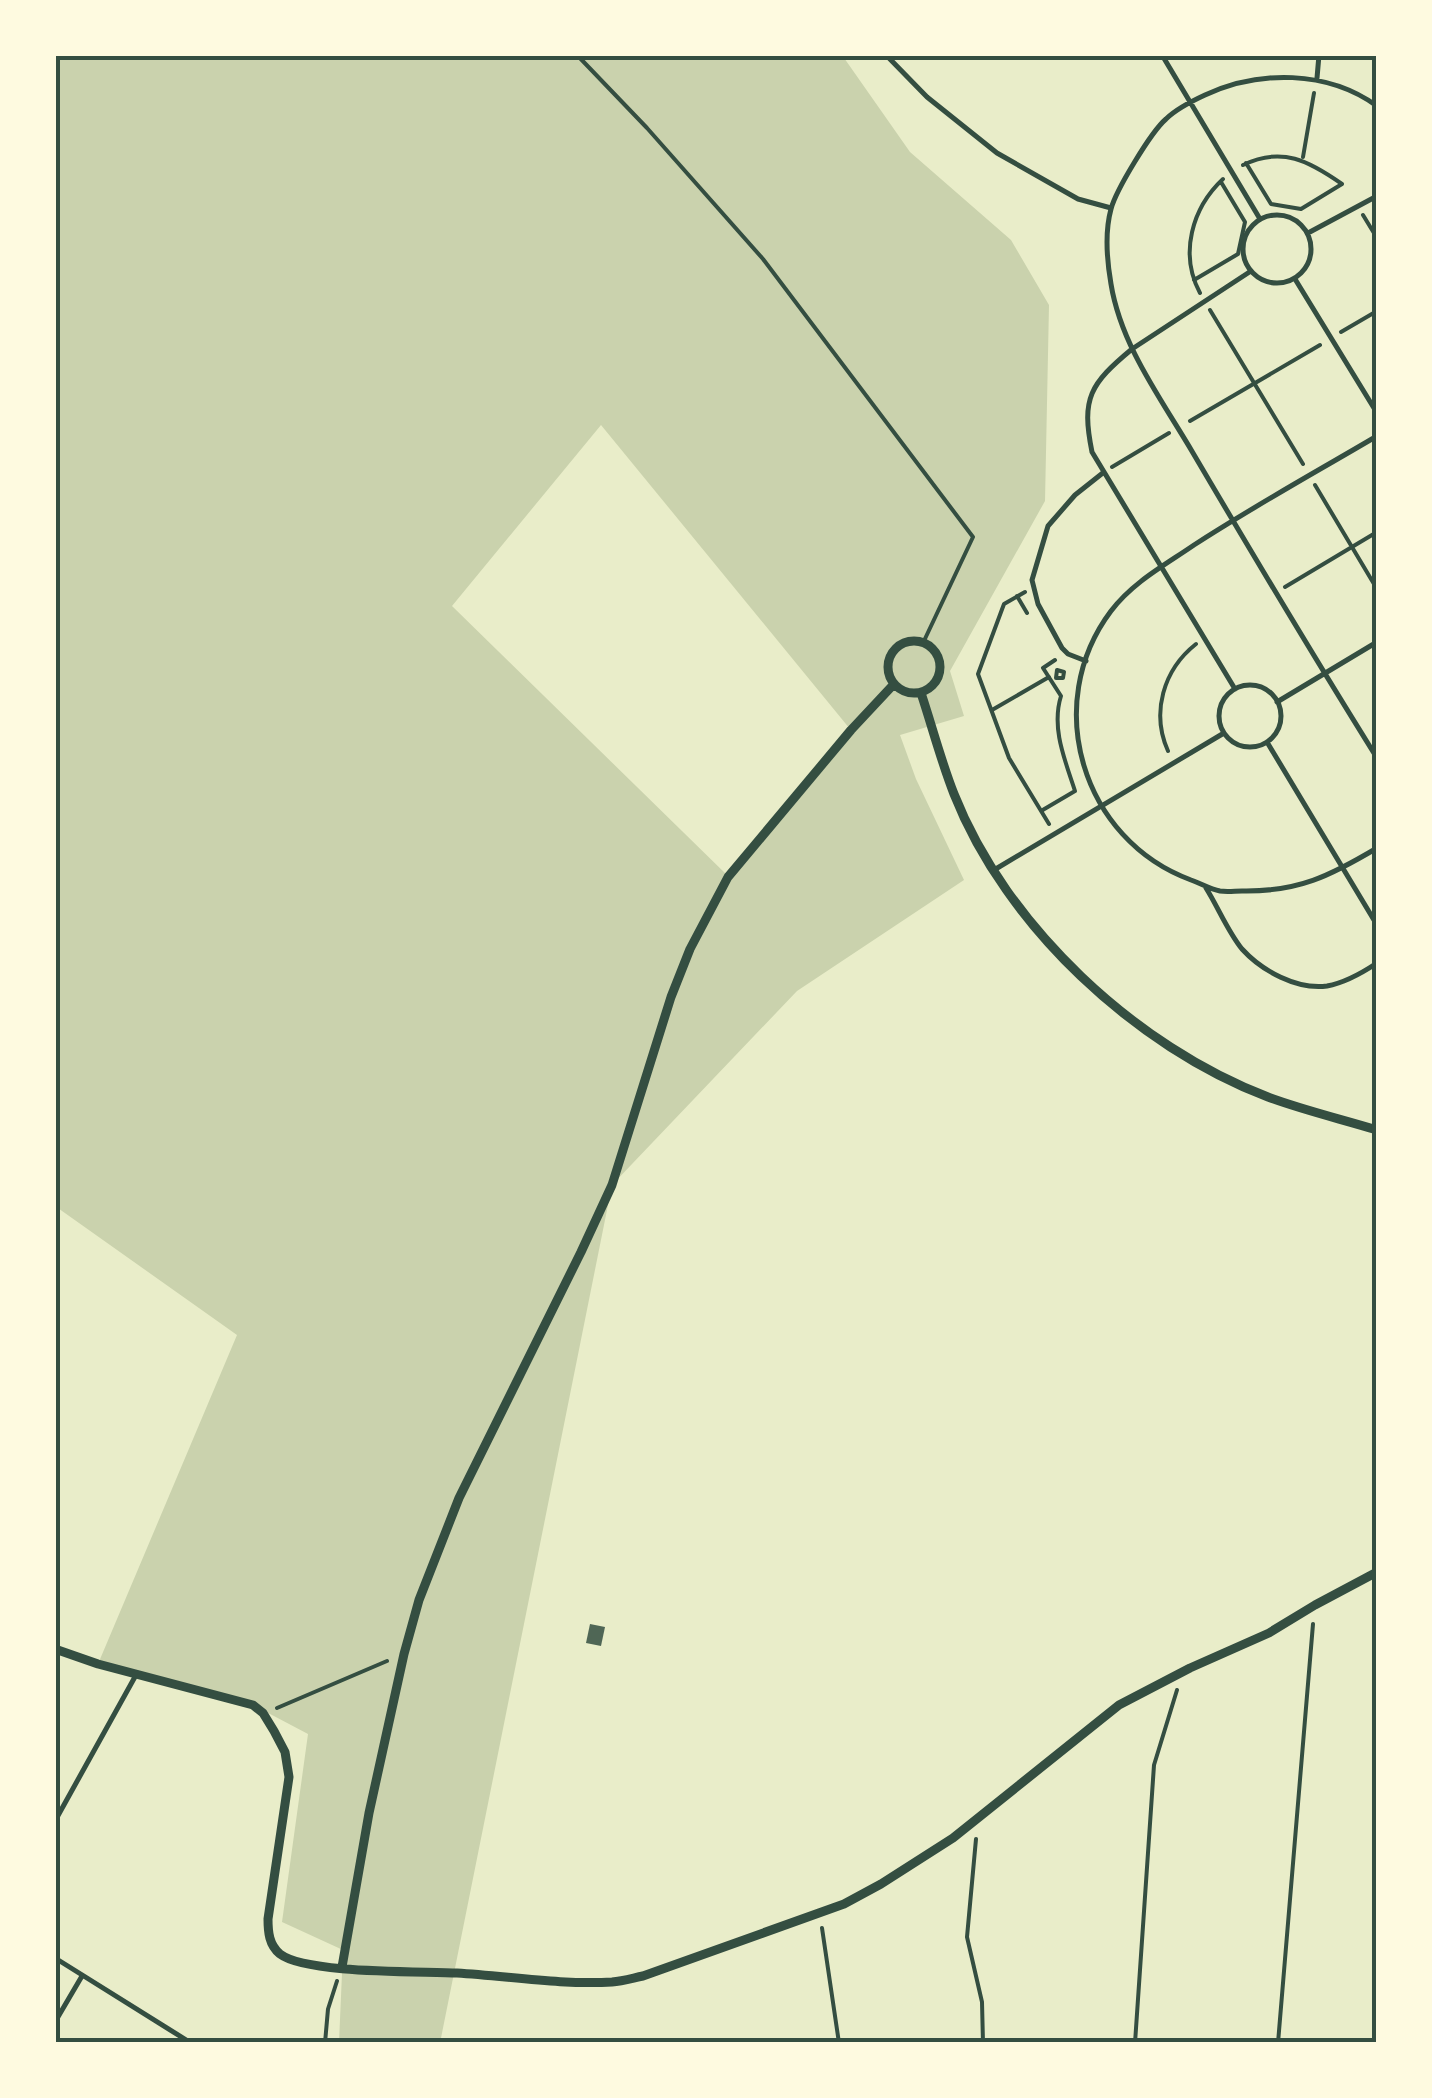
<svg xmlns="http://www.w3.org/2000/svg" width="1432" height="2098" font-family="'IBM Plex Sans',sans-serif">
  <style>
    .green { fill: #cad2ad; fill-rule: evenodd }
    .building { fill: #4f6655 }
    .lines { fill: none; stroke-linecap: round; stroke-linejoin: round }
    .path { stroke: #344e41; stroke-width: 4 }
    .service { stroke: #344e41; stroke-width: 5 }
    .minor { stroke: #344e41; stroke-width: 9 }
    .neatline { fill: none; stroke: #344e41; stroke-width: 4 }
  </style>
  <rect width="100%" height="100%" fill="#e9edc9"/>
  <!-- green -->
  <path class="green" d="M55 55H842L910 152 1011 240 1049 305 1045 501 950 671 964 716 900 735 916 779 964 880 797 991 612 1185 440 2043H339L343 1950 282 1922 308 1734 253 1705 98 1664 237 1335 55 1206ZM601 425 850 729 728 876 452 606Z"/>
  <!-- building -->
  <path class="building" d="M590 1624 605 1627 601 1646 586 1643Z"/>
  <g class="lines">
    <!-- path -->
    <path class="path" d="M577 55 647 128 763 259 973 537 923 643
      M1303 157 1314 93
      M1243 165C1282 146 1309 161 1342 184L1301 209 1271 204 1246 163
      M1363 215 1377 238
      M1194 280 1238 254 1245 222 1221 182
      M1200 293C1179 254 1192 208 1223 179
      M1210 310 1303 464
      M1341 332 1377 311
      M1190 421 1320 345
      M1112 467 1169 433
      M1315 485 1377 589
      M1285 587 1377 532
      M1025 592 1004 604 978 674 1009 758 1049 824
      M1017 596 1027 613
      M1057 670 1064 672 1063 678H1056Z
      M992 710 1049 677
      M1168 751C1151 713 1163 670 1196 644
      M1041 811 1075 791C1065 760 1051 728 1061 696L1043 668 1055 660
      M277 1708 387 1661
      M976 1839 967 1937 982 2002 983 2043
      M822 1928 839 2043
      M325 2043 328 2009 337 1981
      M1135 2043 1154 1765 1177 1690
      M1278 2043 1313 1624"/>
    <!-- service -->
    <path class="service" d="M886 55 927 97 997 153 1078 199 1111 208
      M1162 55 1260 219
      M1317 78 1319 55
      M1377 106C1327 70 1259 70 1205 95 1192 101 1176 109 1166 119 1151 132 1116 190 1111 209 1105 231 1107 261 1111 284 1121 346 1162 400 1193 453 1253 555 1314 657 1377 758
      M1243 249a34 34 0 1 1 68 0a34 34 0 1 1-68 0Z
      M1308 233 1377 196
      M1295 279 1377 413
      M1377 436C1316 472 1254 506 1194 545 1165 565 1133 582 1111 611 1041 704 1082 840 1191 880 1200 883 1210 889 1220 891 1227 892 1235 891 1242 891 1298 892 1330 876 1377 848
      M1086 661 1068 654 1062 648 1038 604 1032 580 1048 526 1075 495 1104 472
      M1219 716a31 31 0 1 1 62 0a31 31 0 1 1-62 0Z
      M1235 689 1092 452C1081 398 1090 384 1132 349L1251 271
      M1277 702 1377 642
      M1267 742 1377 925
      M994 870 1224 733
      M1206 888C1218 907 1228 932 1242 949 1262 971 1297 990 1327 986 1344 983 1362 973 1377 963
      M55 1821 136 1675
      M55 1958 191 2043
      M55 2022 82 1976"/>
    <!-- minor -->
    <path class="minor" d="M888 667a26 26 0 1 1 52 0a26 26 0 1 1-52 0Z
      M921 693C932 726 941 761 954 794 1006 926 1136 1047 1268 1097 1303 1110 1341 1119 1377 1130
      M55 1649 98 1664 253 1705 263 1713 274 1731 285 1752 289 1777 268 1919C268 1932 269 1945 280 1954 306 1974 421 1971 457 1973 508 1976 561 1985 612 1982 623 1981 633 1978 643 1976L844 1904 881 1884 953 1838 1119 1705 1190 1668 1269 1633 1315 1605 1377 1572
      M342 1967 369 1813 404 1654 419 1600 459 1498 581 1252 612 1185 671 997 690 949 728 877 851 730 894 684"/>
  </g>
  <!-- border -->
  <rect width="1432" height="2098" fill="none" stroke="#fefae0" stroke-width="115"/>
  <rect x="58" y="58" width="1316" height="1982" class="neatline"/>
</svg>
